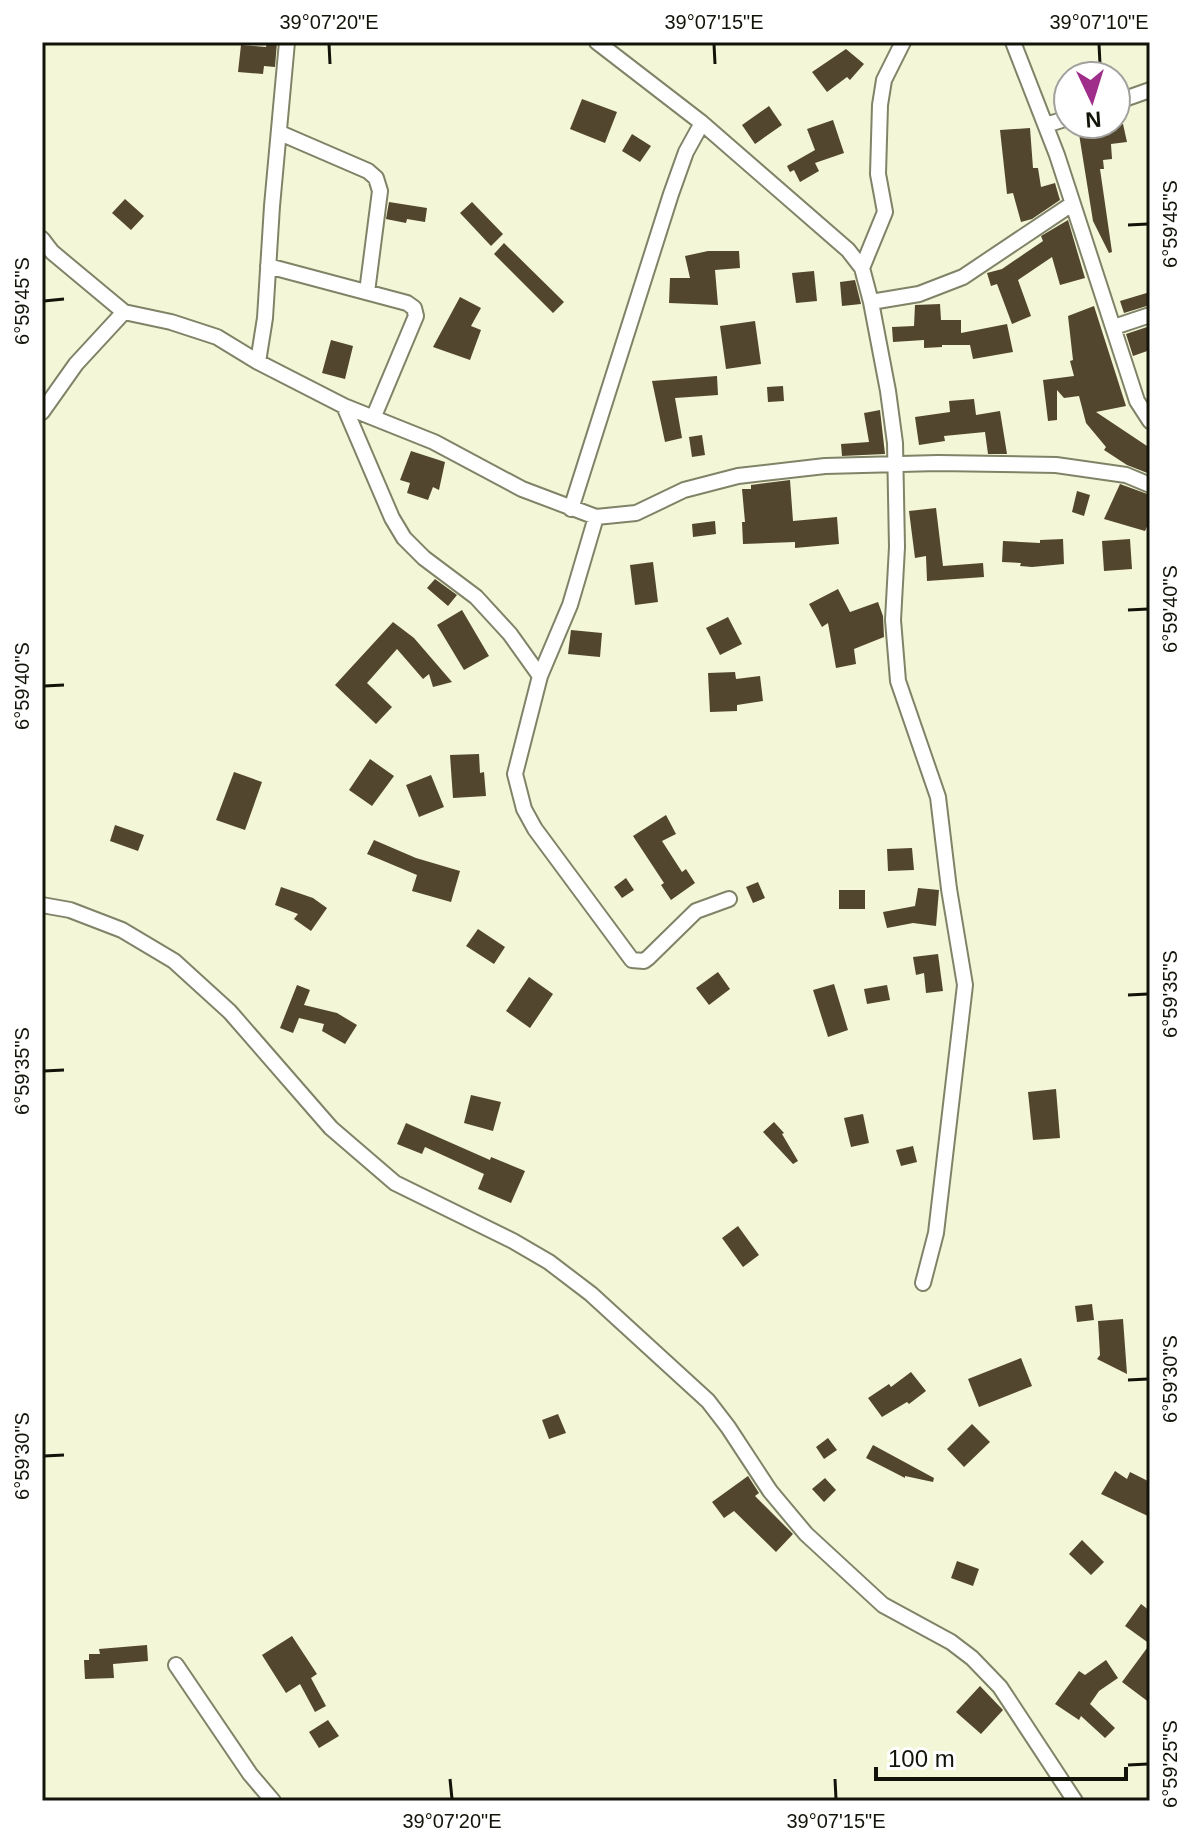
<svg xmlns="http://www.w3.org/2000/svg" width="1192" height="1843" font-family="Arial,sans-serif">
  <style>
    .building { fill: #52462e }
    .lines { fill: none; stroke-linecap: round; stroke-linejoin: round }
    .minor-casing { stroke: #808367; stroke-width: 18 }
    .minor { stroke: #fff; stroke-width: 14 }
    .ticks { fill: none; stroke: #131409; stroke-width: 3 }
    .neatline { fill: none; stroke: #131409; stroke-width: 3 }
    .ticks-label { font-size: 20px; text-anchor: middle; fill: #131409 }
  </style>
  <rect width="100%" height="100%" fill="#f3f6d7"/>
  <!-- building -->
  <path class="building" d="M267 42H277L275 67 264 66 263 74 238 72 241 45 266 47Z
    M846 49 864 64 850 80 847 77 827 92 812 72Z
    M582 99 617 112 605 143 570 129Z
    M769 106 782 125 755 144 742 125Z
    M833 120 844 153 815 163 819 171 800 182 794 170 790 172 787 166 815 150 807 129Z
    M1095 124H1123L1127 142 1111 144 1112 159 1103 160 1104 169H1100L1112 252 1109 253 1093 221 1079 134 1097 132Z
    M1030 128 1033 168H1038L1041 187 1055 183 1060 200 1032 219 1021 222 1013 193 1007 194 1000 130Z
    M632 134 651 146 640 162 622 151Z
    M125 199 144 216 131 230 112 213Z
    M389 202 427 208 425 222 407 219 406 223 386 219Z
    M472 202 503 234 491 246 460 213Z
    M1068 220 1085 278 1060 285 1052 257 1018 280 1031 316 1012 324 997 284 991 286 987 273 1002 269 1043 241 1041 236Z
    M504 243 564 302 553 313 494 254Z
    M708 251H739L740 268 715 270 718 305 669 303 670 278H690L685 256Z
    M814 271 817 301 796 303 792 273Z
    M855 280 861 304 842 306 840 282Z
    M1150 292V305L1124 313 1120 301Z
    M460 297 481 308 471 326 481 330 470 360 433 347Z
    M940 304 941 320H961V333L1007 324 1013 352 973 359 970 345H942V347L924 348V340L893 342 892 327 914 326 915 305Z
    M1094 306 1126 406 1096 412 1150 448V474L1127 465 1104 450 1106 447 1086 423 1079 396 1064 398 1057 390V420L1048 421 1043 380 1074 376 1070 361 1073 360 1068 316Z
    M755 321 761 364 726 369 720 326Z
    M1150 326V350L1133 356 1126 334Z
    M331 340 353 346 345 379 322 373Z
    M717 376 718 395 675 398 682 438 665 442 652 381Z
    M783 386 784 401 768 402 767 387Z
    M974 399 976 415 1000 411 1007 454H988L985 432 944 436 945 441 919 445 915 417 950 412 949 401Z
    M880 410 885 454 842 456 841 444 869 442 864 413Z
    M702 435 705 455 692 457 689 437Z
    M411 451 445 462 439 490 433 487 428 500 407 493 410 483 400 480Z
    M790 480 793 521 837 517 839 544 795 548V542L743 544 742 522H745L742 489H751V485Z
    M1120 484 1150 495V520L1145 531 1104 519Z
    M1077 491 1090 495 1084 516 1072 512Z
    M936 508 943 566 983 563 984 577 927 581 926 556 915 558 909 511Z
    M715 521 716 534 693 537 692 524Z
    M1063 539 1064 564 1032 567 1020 566 1021 563 1002 562 1003 541 1040 543V540Z
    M1130 539 1132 569 1104 571 1102 541Z
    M653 562 658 602 635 605 630 565Z
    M435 579 457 595 448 606 427 588Z
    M838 589 850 612 878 602 883 616 884 637 854 649 856 664 836 668 828 623 822 627 809 604Z
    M462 610 489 656 464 670 437 625Z
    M728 617 742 644 720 655 706 628Z
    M393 622 414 638 452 682 433 687 429 674 423 679 397 649 367 683 392 707 376 724 335 685Z
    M571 630 602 633 600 657 568 654Z
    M735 672 736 679 760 676 763 701 737 705V711L710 712 708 673Z
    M479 754 480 773 484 772 486 796 453 798 450 755Z
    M370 759 394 776 372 806 349 790Z
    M234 772 262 782 245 830 216 820Z
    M431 775 444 807 419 817 406 785Z
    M666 815 676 834 662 841 682 872 686 869 695 883 671 900 661 885 664 883 633 836Z
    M115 825 144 835 138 851 110 841Z
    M374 840 416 858 460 871 451 902 412 891 417 875 367 854Z
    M912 848 914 870 888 871 887 849Z
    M626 878 634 890 622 898 614 887Z
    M758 882 765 898 753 903 746 887Z
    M281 887 313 898 327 908 311 931 294 919 298 914 275 905Z
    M918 888 939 890 936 926 913 923 887 928 883 912 915 906Z
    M839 890H865V909H839Z
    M478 929 505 947 494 964 466 946Z
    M938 954 943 991 926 993 924 973 916 975 913 957Z
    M718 972 730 989 709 1005 696 988Z
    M529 977 553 994 530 1028 506 1011Z
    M834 984 848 1030 828 1037 813 990Z
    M297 985 310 990 304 1005 337 1013 357 1025 345 1044 322 1031 324 1024 299 1018 293 1033 280 1028Z
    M887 985 890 1000 867 1004 864 989Z
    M1056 1089 1060 1138 1033 1140 1028 1092Z
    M471 1095 501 1102 493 1131 464 1123Z
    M863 1114 869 1143 851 1147 844 1118Z
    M774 1122 784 1133 782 1134 798 1161 793 1164 763 1132Z
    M406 1123 490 1160 491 1157 525 1171 511 1203 478 1189 484 1174 425 1147 422 1154 397 1144Z
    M913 1146 917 1162 901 1166 896 1150Z
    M738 1226 759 1255 743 1267 722 1238Z
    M1092 1304 1094 1320 1077 1322 1075 1306Z
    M1123 1319 1127 1374 1097 1359 1100 1355 1098 1321Z
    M1021 1358 1032 1386 979 1407 968 1379Z
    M911 1372 926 1391 909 1404 907 1402 882 1417 868 1398 889 1384 891 1387Z
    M558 1414 566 1433 549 1439 542 1420Z
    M972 1424 990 1442 964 1467 947 1449Z
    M828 1438 837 1450 824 1459 816 1447Z
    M873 1445 934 1478 933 1482 905 1476V1478L866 1458Z
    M1115 1471 1127 1479 1130 1472 1150 1482V1517L1101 1494Z
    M748 1476 759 1493 755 1496 793 1534 776 1552 734 1511 724 1518 712 1502Z
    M825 1478 836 1490 824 1502 812 1489Z
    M1082 1540 1104 1562 1091 1575 1069 1554Z
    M957 1561 979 1569 973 1586 951 1578Z
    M1141 1604 1150 1611V1644L1125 1626Z
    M292 1636 317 1674 311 1678 326 1706 315 1712 300 1684 286 1693 262 1655Z
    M1150 1644V1703L1122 1682Z
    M147 1645 148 1661 113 1664 114 1678 85 1679 84 1660H89V1654H100L99 1649Z
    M1106 1660 1118 1678 1099 1691 1090 1704 1115 1728 1105 1738 1081 1716 1079 1720 1055 1704 1079 1671 1085 1675Z
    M980 1686 1003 1710 981 1734 956 1712Z
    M328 1720 339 1736 319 1748 309 1732Z"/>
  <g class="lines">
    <!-- minor casing -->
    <g class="minor-casing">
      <path id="minor" d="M597 42 702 123 848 250 862 268 871 302 888 391 895 443 897 547 893 620 898 681 938 797 949 889 965 985 936 1233 923 1283
        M1013 42 1057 155 1137 401 1150 421
        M1116 102 1150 90
        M1046 125 1068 118
        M280 133 368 171 376 178 380 191 367 292
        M42 239 52 252 124 312 171 322 217 337 258 362 344 406 434 442 522 489 596 517 636 513 684 490 738 476 825 466 938 463 1056 465 1126 475 1150 485
        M268 266 407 303 414 308 416 316 374 416
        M862 268 885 212 878 174 880 105 884 80 903 42
        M871 302 919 294 963 277 1072 204
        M1114 327 1150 315
        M258 362 265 318 272 206 287 42
        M344 406 392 518 404 538 424 558 476 597 510 634 540 676
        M42 412 76 364 124 312
        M571 509 671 194 686 152 702 123
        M596 517 570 605 540 676 515 774 524 809 535 829 632 960 644 961 648 958 696 911 729 899
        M42 905 70 910 122 930 174 961 230 1012 331 1128 395 1183 513 1241 549 1262 591 1294 708 1401 728 1427 770 1491 806 1534 883 1605 951 1642 972 1658 1000 1687 1075 1801
        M176 1665 250 1774 273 1801"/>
    </g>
    <!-- minor -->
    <use href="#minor" class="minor"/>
  </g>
  <!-- ticks -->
  <path class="ticks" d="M329 44 330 64M714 44 715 64M1099 44 1100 64M1128 225 1148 224M44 301 64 299M1128 610 1148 609M44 686 64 685M1128 995 1148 994M44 1071 64 1070M1128 1380 1148 1379M44 1456 64 1455M1128 1765 1148 1764M450 1779 452 1799M835 1779 836 1799"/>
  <!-- border -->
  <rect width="1192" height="1843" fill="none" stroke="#ffffff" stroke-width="88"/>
  <!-- north arrow -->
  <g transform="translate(1092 100) rotate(176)"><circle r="38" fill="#ffffff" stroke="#a1a19d" stroke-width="2"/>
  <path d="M0-6L14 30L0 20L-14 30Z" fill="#9f2e8b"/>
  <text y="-12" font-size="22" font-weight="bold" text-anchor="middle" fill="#131409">N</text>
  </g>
  <!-- scale -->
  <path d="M876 1767v12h250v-12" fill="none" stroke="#131409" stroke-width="4"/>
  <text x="888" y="1767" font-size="24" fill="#131409" stroke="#ffffff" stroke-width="6" paint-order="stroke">100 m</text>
  <rect x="44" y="44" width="1104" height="1755" class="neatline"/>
  <g class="ticks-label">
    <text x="329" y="29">39°07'20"E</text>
    <text x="714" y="29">39°07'15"E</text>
    <text x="1099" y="29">39°07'10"E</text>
    <text transform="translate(1170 224) rotate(-90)" y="7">6°59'45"S</text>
    <text transform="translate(22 301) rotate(-90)" y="7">6°59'45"S</text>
    <text transform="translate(1170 609) rotate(-90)" y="7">6°59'40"S</text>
    <text transform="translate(22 686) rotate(-90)" y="7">6°59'40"S</text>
    <text transform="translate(1170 994) rotate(-90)" y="7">6°59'35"S</text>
    <text transform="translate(22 1071) rotate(-90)" y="7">6°59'35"S</text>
    <text transform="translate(1170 1379) rotate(-90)" y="7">6°59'30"S</text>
    <text transform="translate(22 1456) rotate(-90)" y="7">6°59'30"S</text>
    <text transform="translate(1170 1764) rotate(-90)" y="7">6°59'25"S</text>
    <text x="452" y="1828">39°07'20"E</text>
    <text x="836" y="1828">39°07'15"E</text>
  </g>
</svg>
